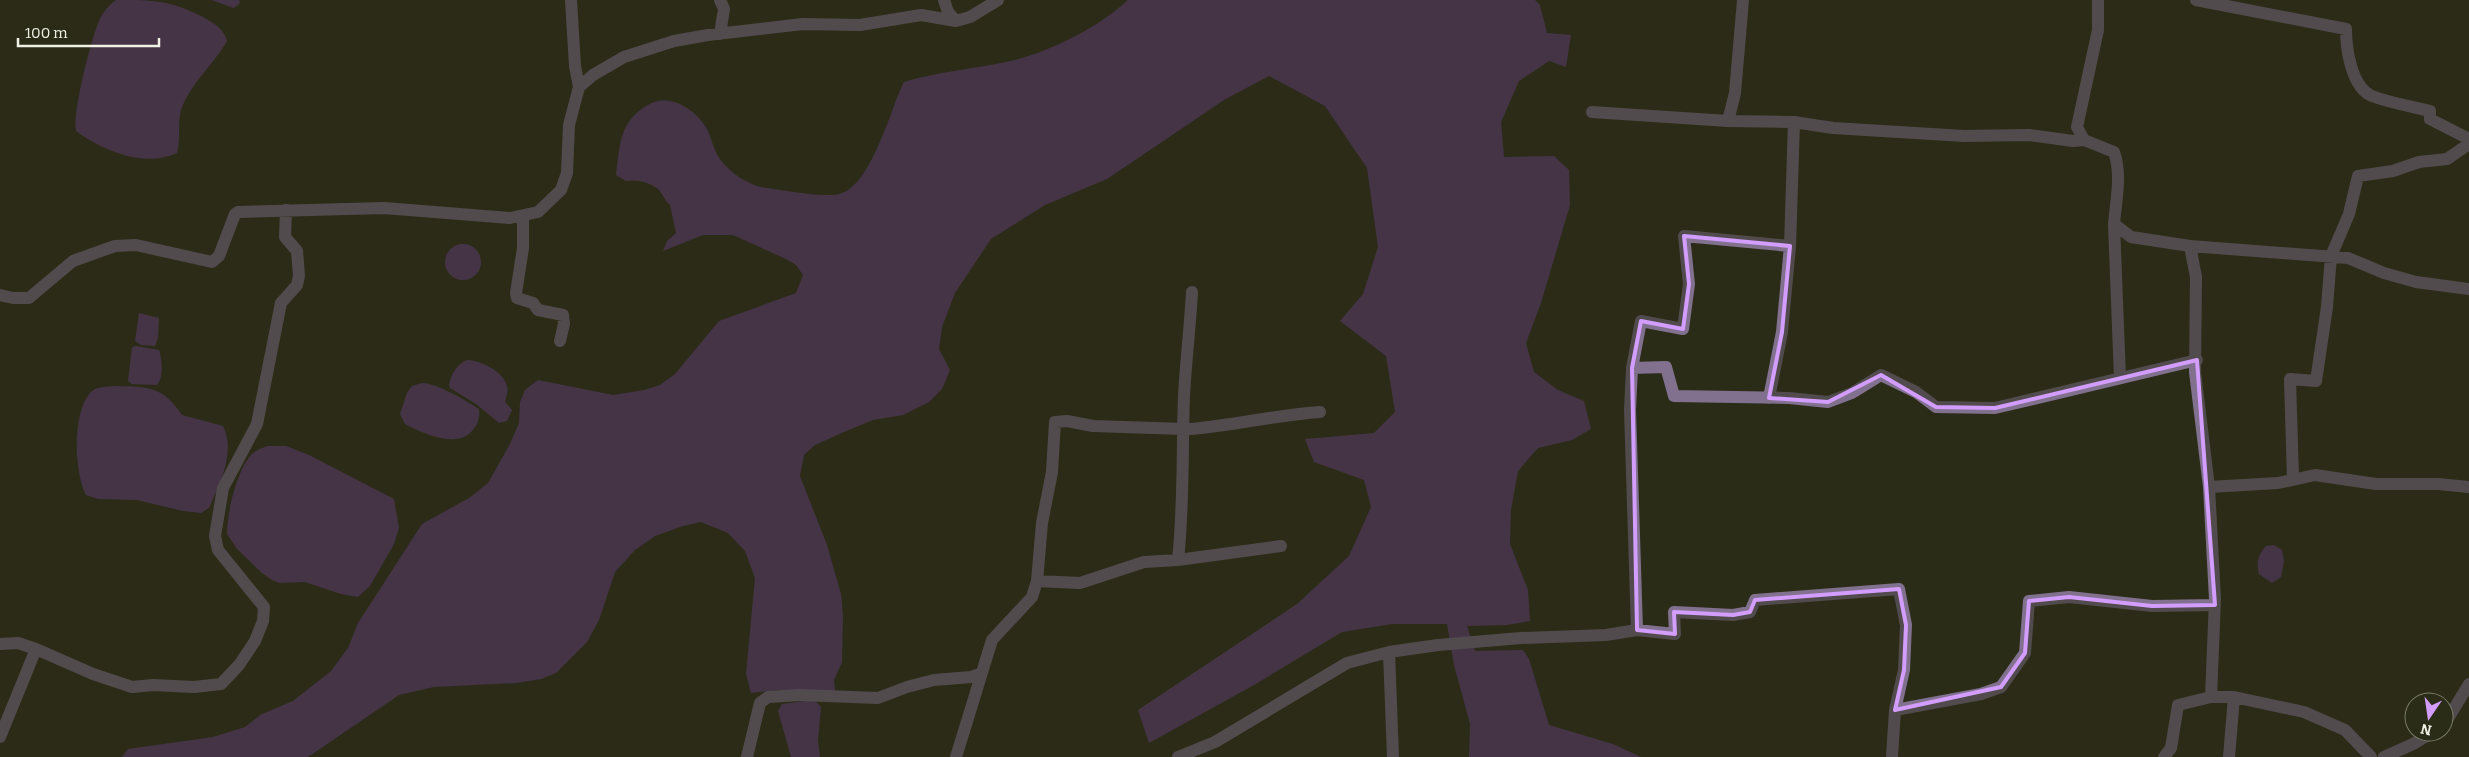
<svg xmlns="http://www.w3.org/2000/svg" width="2469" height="757" font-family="Bitter,serif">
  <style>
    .water { fill: #633f7f }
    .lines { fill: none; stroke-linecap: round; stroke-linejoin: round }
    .minor { stroke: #81718f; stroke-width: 12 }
    .marked { fill: none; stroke: #d29dfd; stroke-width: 4; stroke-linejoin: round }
  </style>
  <rect width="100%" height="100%" fill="#2b2c18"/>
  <!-- water -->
  <path class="water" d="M116 0C155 0 169 0 203 17 215 24 223 28 227 41 214 64 190 84 181 110 177 124 181 139 177 153 145 168 103 151 76 131 72 113 91 40 99 21 103 12 108 6 116 0Z
    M211 0H239L240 3 234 8Z
    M1128 0H1535L1540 5 1547 33 1571 35 1566 67 1549 61 1519 81 1501 122 1504 157 1554 156 1569 170 1570 205 1541 303 1526 343 1534 372 1558 390 1584 401 1591 429 1572 440 1538 448 1518 471 1511 510 1510 544 1528 590 1530 621 1507 625 1467 626 1475 651 1523 650 1529 659 1549 725 1613 744 1641 757H1469L1470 724 1454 665 1447 624H1392L1342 632 1254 685 1149 743 1138 710 1297 604 1349 556 1371 507 1364 480 1314 462 1305 439 1374 433 1395 412 1386 356 1340 321 1363 294 1378 247 1367 168 1325 106 1269 76 1224 100 1107 179 1045 205 991 239 955 293 942 327 939 349 950 370 942 389 929 402 903 415 873 420 844 432 815 445 804 455 800 476 827 545 841 594 843 616 842 662 834 680 835 691 779 690 751 693 746 674 755 578 745 551 728 533 701 522 683 526 655 536 635 550 615 572 599 620 587 642 556 673 541 679 517 683 434 687 399 695 308 757H122L128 749 213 737 245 727 262 714 293 701 331 671 348 648 358 623 422 524 469 498 488 483 510 444 519 423 520 402 525 390 538 380 613 395 644 390 660 385 675 374 719 321 796 293 803 275 796 265 786 259 733 235H703L663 251 667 241 676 233 670 205C664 201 663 193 658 189 650 182 636 179 626 181L616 175C620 144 619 122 648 105 670 92 697 110 708 131 712 140 714 151 720 159 730 173 745 182 760 187 784 190 810 196 834 195 870 194 890 109 904 82 937 72 972 69 1006 62 1046 54 1098 28 1128 0Z
    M445 262a18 18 0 1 1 36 0a18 18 0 1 1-36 0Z
    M139 313 159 318 158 337 155 346 141 345 135 341Z
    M136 346 159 350C162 360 164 376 157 385L132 384 128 381 132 347Z
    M467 360C480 360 504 372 507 386 509 391 506 397 505 402L512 410 507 421 499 423 476 404 450 388 449 385C451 374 457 364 467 360Z
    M422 383C437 383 465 400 479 409 480 418 478 424 472 431 457 449 422 433 405 424L400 414 407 393 412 386Z
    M116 386C148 387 163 386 182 415L223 426C236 452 220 483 209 508L201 513 183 511 137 500 98 499 86 495C74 472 72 414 90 393 96 386 107 387 116 386Z
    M267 446H286L309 455 394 499 399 528 394 544 370 586 358 597 341 594 305 582 279 583 272 580 262 573 237 549 227 534C227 513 237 468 253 453 257 450 262 448 267 446Z
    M2274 545 2282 550 2284 562 2281 577 2272 583 2259 574C2256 563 2258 555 2266 546Z
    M814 700 821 707 818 741 820 757H791L778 711 782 704Z"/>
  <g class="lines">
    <!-- minor -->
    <path class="minor" d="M571 0 575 66 579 87
      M944 0 948 12 956 21
      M1743 0 1735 93 1728 121 1794 122
      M2098 0V30L2077 127 2084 140 2114 152C2122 175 2116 200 2114 224L2131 237 2190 246 2196 277 2195 372 2209 487 2215 599 2211 697H2234L2304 712 2345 730 2371 757
      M2196 0 2346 29C2346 48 2351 87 2372 96 2390 103 2411 106 2430 111V119L2469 139
      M720 34 724 9 720 0
      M1592 112 1728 121
      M2084 140 2073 141 2029 135 1964 136 1833 128 1794 122 1790 246 1684 236 1689 284 1683 329 1641 321 1632 368 1666 367 1674 396 1789 398 1828 402 1852 393 1881 375 1916 392 1936 407 1995 408 2197 360
      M523 217V248L516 293 517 298 533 303 538 310 563 315 564 324 560 341
      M2114 224 2120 378
      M2190 246 2348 258 2384 273 2416 282 2469 289
      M1192 292C1190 327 1186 361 1184 395 1182 450 1184 505 1178 560L1144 562 1080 583 1037 581 1042 523 1052 472 1055 422 1067 421 1093 426 1184 429H1191C1235 425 1277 415 1320 412
      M0 295 13 298H29L73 261 115 246 136 245 212 262 219 256 235 214 238 212 384 208 510 218 538 212 561 190 567 173 569 125 579 87 593 75 624 57 674 41 708 35 803 24 860 25 921 15 956 21 970 17 998 0
      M1632 368 1630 410 1637 630
      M1769 398 1782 332 1790 246
      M2293 479 2290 379 2316 381 2327 307 2331 256 2349 214 2358 176 2393 171 2419 162 2447 159 2469 144
      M2209 487 2278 483 2315 475 2376 484H2438L2469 487
      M1178 560 1281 546
      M0 644 18 643 36 649
      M1389 652 1393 757
      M2444 725 2469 684
      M0 737 36 649 93 674 132 687 153 685 194 687 221 684 239 665 255 641 263 621 264 607 218 550 215 536 223 488 257 424 281 303 297 285 299 276 297 251 285 237 286 210
      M747 757 760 703 768 697 800 695 878 698 907 687 934 680 971 677 980 674
      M956 757 992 640 1032 597 1037 581
      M1178 757 1215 742 1347 663 1389 652 1438 645 1521 638 1606 635 1637 630 1675 634 1674 612 1733 615 1750 612 1755 600 1899 589 1906 625 1904 670 1895 710
      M1892 757 1895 710 1981 694 2001 687 2025 653 2029 601 2069 597 2152 606 2215 605
      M2164 757 2171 748 2178 705 2211 697
      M2229 757 2234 697
      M2384 757 2413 744 2433 732"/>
  </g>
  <!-- marked area -->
  <path d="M0 0H2469V757H0ZM1684 236 1790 246 1782 332 1769 398 1828 402 1881 375 1936 407 1995 408 2197 360 2215 605 2152 606 2069 597 2029 601 2025 653 2001 687 1895 710 1904 670 1906 625 1899 589 1755 600 1750 612 1733 615 1674 612 1675 634 1637 630 1632 368 1641 321 1683 329 1689 284Z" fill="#2b2c18" fill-opacity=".55" fill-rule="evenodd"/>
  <path class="marked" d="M1684 236 1790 246 1782 332 1769 398 1828 402 1881 375 1936 407 1995 408 2197 360 2215 605 2152 606 2069 597 2029 601 2025 653 2001 687 1895 710 1904 670 1906 625 1899 589 1755 600 1750 612 1733 615 1674 612 1675 634 1637 630 1632 368 1641 321 1683 329 1689 284Z"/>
  <!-- north arrow -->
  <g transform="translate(2429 717) rotate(193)"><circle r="24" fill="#2b2c18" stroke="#7a7b6a"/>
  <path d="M0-4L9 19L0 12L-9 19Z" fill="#d29dfd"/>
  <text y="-8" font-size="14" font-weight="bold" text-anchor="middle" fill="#f0f1e4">N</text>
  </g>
  <!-- scale -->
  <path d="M18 38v8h141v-8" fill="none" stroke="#f0f1e4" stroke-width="2.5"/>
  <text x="25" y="38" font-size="15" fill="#f0f1e4" stroke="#2b2c18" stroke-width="4" paint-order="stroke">100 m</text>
</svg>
